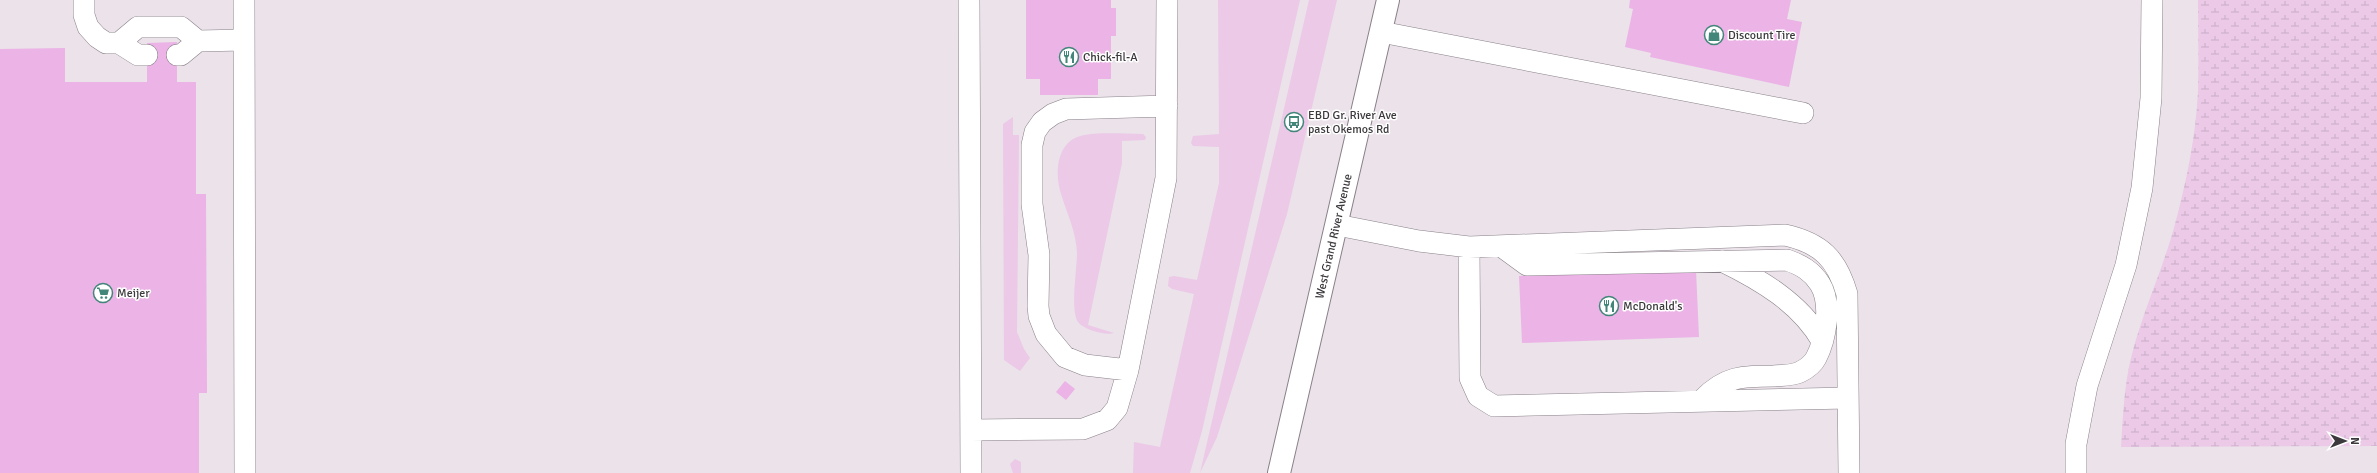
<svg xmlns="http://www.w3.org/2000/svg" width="2377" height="473" font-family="Signika,sans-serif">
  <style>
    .green { fill: #ebc9e7 }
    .wetland { fill: url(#wetland-marsh) }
    .building { fill: #ebb3e6 }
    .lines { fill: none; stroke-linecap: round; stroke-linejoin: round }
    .lane-casing { stroke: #898188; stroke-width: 22 }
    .primary-casing { stroke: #898188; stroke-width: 24 }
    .lane { stroke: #fff; stroke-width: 21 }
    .primary { stroke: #fff; stroke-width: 22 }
    .labels { text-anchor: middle; stroke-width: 3; stroke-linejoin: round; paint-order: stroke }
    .poi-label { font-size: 12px; fill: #3c393c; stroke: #fff; text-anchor: start }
    .street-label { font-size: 12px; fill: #3c393c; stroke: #fff }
  </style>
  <defs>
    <pattern id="wetland-marsh" width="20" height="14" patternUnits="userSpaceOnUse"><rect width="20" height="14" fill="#ebc9e7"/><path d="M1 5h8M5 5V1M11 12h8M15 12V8" fill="none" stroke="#caadc7"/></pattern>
  </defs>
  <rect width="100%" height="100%" fill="#ebe2ea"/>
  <!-- green -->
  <path class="green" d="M1218 0H1300L1202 431 1190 473H1133L1134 442 1160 447 1194 294 1172 289 1168 286 1169 277 1174 276 1197 280 1219 183V147L1193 146 1191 143 1193 136 1219 134Z
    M1309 0H1337L1287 214 1217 437 1200 473Z
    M1013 117V135H1019L1017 332 1024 349 1030 358 1020 371 1004 360 1003 124Z
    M1143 134 1146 137 1145 140 1122 141V163L1088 325 1114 333C1106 336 1084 330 1078 322 1070 310 1077 269 1077 253 1076 232 1068 216 1062 197 1054 176 1055 139 1085 135 1103 132 1124 134 1143 134Z
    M1015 459 1021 462V473H1013L1010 464Z"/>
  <!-- wetland -->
  <path class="wetland" d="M2198 0H2377V446L2121 447C2123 416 2124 384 2132 354 2143 311 2162 271 2174 228 2186 184 2196 136 2198 91 2199 61 2198 30 2198 0Z"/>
  <!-- building -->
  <path class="building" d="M1026 0H1111V8H1116V36H1111V79H1098V95H1040V79H1026Z
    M1630 0H1791L1787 19 1802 22 1789 87 1650 57 1651 53 1625 47 1633 9 1629 8Z
    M177 42V82H196V194H206L207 393H199V473H0V49L65 48V82H147V43Z
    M1696 270 1699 337 1522 343 1519 276Z
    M1065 381 1075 389 1066 400 1056 392Z"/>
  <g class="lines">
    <!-- lane casing -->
    <g class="lane-casing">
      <path id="lane" d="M84 0V15L88 27 97 37 106 43H119L138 27H181L198 41 244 40
        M244 0 245 473
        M969 0 971 473
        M1381 32 1803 113
        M119 43 138 55H147
        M177 55H181L198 41
        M1337 225 1419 241 1469 247 1785 235C1821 243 1837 259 1847 294L1849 473
        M1501 246 1527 265 1787 260C1801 265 1812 271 1820 284 1832 303 1826 339 1816 358 1813 364 1806 369 1800 372 1792 376 1782 375 1774 376 1742 376 1725 376 1702 400
        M1469 247 1470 378 1478 396 1494 406 1848 398
        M1722 261C1761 280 1800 303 1822 341
        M1128 370 1085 365 1065 357 1046 334 1039 316 1038 306 1039 255 1032 204V145L1035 132 1042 122 1053 114 1066 109 1167 106
        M971 430 1083 429 1107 420 1117 408 1128 370 1166 178 1167 0
        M2076 473V444L2087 386 2126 265 2142 188 2151 98 2152 0"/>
    </g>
    <!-- primary casing -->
    <g class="primary-casing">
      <g id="primary">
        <path id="s1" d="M1279 473 1388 0"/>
      </g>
    </g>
    <!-- lane -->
    <use href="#lane" class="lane"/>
    <!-- primary -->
    <use href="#primary" class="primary"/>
  </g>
  <!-- icons -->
  <defs>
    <g id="shop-ring" transform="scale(1)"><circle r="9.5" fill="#fff" stroke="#428579" stroke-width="1.5"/><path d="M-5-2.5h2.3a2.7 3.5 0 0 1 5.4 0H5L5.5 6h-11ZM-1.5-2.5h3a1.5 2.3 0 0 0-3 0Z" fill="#428579"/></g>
    <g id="restaurant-ring" transform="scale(1)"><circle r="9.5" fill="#fff" stroke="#428579" stroke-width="1.5"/><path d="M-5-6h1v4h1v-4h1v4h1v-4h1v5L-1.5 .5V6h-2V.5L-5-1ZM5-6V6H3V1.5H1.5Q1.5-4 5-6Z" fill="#428579"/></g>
    <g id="bus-ring" transform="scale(1)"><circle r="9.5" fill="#fff" stroke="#428579" stroke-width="1.5"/><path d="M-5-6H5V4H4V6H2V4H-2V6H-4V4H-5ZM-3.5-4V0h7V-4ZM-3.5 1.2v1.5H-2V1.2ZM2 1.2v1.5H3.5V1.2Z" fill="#428579"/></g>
    <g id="supermarket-ring" transform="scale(1)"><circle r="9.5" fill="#fff" stroke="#428579" stroke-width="1.5"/><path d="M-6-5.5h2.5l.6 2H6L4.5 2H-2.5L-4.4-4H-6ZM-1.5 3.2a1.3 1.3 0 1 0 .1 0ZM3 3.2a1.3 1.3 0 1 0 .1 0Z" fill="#428579"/></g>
  </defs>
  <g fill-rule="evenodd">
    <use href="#shop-ring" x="1714" y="35"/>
    <use href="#restaurant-ring" x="1069" y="57"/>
    <use href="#bus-ring" x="1294" y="122"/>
    <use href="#supermarket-ring" x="103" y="293"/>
    <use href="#restaurant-ring" x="1609" y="306"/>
  </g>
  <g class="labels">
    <!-- poi labels -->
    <g class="poi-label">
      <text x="1728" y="39">Discount Tire</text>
      <text x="1083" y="61">Chick-fil-A</text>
      <text x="1308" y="119">EBD Gr. River Ave<tspan x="1308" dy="14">past Okemos Rd</tspan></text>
      <text x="117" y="297">Meijer</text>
      <text x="1623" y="310">McDonald's</text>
    </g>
    <!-- street labels -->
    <g class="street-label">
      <text dy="4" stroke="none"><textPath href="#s1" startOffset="243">West Grand River Avenue</textPath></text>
    </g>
  </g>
  <!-- north arrow -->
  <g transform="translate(2345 441) rotate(90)" stroke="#ffffff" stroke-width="3" paint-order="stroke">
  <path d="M0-3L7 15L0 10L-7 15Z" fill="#3c393c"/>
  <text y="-6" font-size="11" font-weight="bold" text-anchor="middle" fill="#3c393c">N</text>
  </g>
</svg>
